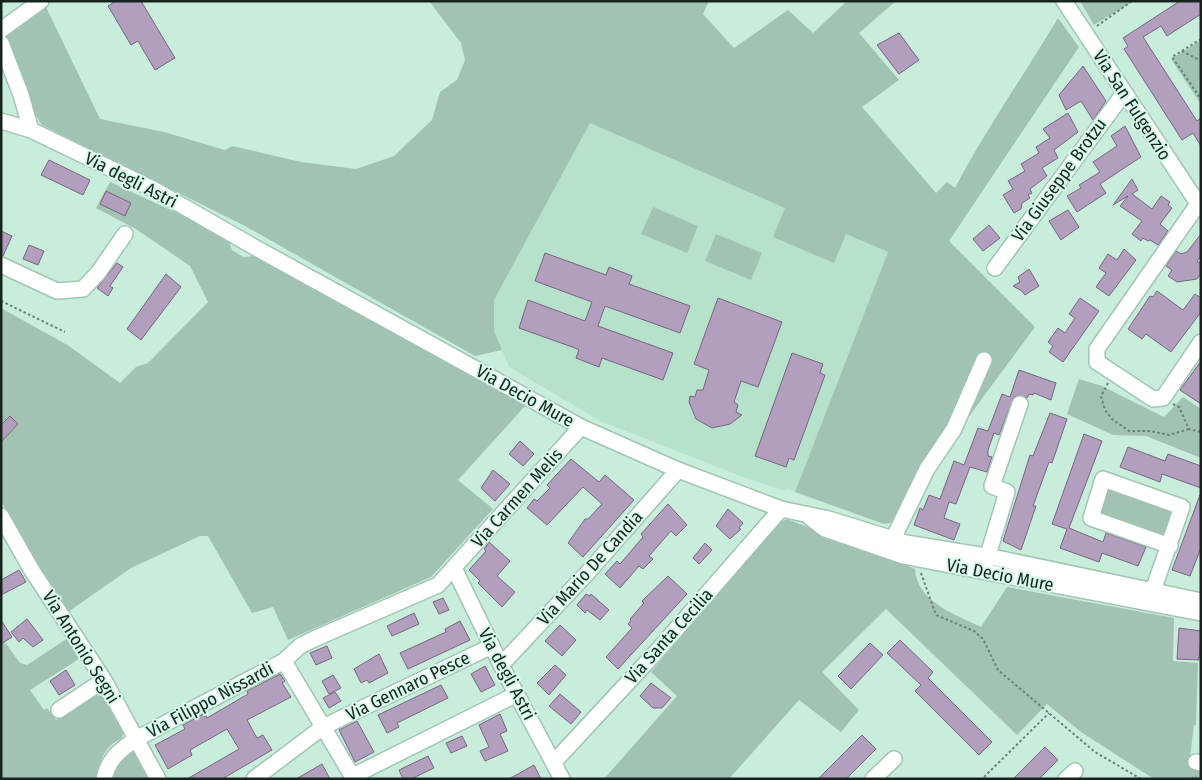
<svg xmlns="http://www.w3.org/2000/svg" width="1202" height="780" font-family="'Fira Sans Condensed',sans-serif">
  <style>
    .built { fill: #b6e2cc }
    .green { fill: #a2c2b2 }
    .building { fill: #b29ebd; stroke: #776681 }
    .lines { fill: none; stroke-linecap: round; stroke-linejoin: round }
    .minor-casing { stroke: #a1c5b4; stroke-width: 18 }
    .path { stroke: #688174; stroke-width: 2; stroke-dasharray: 2.5 2.5; stroke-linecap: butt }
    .minor { stroke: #fff; stroke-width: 15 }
    .labels { text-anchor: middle; stroke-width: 4; stroke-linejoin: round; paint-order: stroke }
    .street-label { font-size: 18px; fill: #16241d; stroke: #d6fbe8 }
  </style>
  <rect width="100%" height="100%" fill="#c8eedb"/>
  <!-- built -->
  <path class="built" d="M590 123 888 252 795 492 786 489 785 491 743 477 600 421 509 367 494 331V300Z"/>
  <!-- green -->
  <path class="green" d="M429 1H709L703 14 734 48 788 10 813 33 847 1H896L859 33 899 80 862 107 936 193 947 182 955 188C986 129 1024 75 1058 18L1079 47 949 241 1035 327 890 523 884 524 795 492 888 252 846 234 834 263 773 237 785 208 590 123 494 300V331L502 350 475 356 245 226 42 125 33 111 3 39 6 32 44 3 100 119 164 132 225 150 232 146 301 162 356 169 394 156 432 120 440 92 457 80 465 60 461 43Z
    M1080 1H1134L1094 25Z
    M1201 40V103H1200L1171 59Z
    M110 182 227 236 232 250 243 257 256 256 526 405 458 480 493 509 431 577 288 640 273 607 252 613 208 536H200L131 568 68 612 47 581 1 501V308L69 346 120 383 136 367 148 363 208 302 190 266 136 229 96 208Z
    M653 207 698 226 687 253 641 234Z
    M716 234 762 253 751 280 705 261Z
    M1079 379 1102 386 1164 417 1183 397 1201 409V458L1146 436 1113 435 1067 414Z
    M1107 487 1175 510 1165 538 1098 515Z
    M787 519 915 569C917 602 955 614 981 627L1007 587 1174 618 1173 661 1198 663 1196 725H1194L1190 757 1193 769 1201 770V779H1154L1081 732 1047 704 1017 735 886 609 822 672 859 710 841 732 799 700 729 779H604L677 696 651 672 777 523Z
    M1 637 20 663 27 665 68 638 82 657 30 690 44 710 47 708 56 720 102 692 123 731C123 741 118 739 111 745 102 753 98 767 97 779H1Z
    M133 749 149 779H112C114 764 121 758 133 749Z"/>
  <!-- building -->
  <path class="building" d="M116 1H141L175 58 155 70 138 41 131 45 108 6Z
    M1180 1H1201V14L1167 36 1161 26 1143 37 1197 121 1201 118V146L1193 133 1182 140 1124 49 1128 46 1123 38Z
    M899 33 919 60 899 74 877 45Z
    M1083 66 1106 101 1093 120 1081 101 1066 110 1059 95Z
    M1068 113 1078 132 1054 150 1058 158 1042 168 1047 176 1030 189 1032 193 1028 195 1030 198 1022 203 1021 209 1014 213 1003 195 1013 189 1008 181 1025 171 1021 164 1039 153 1036 147 1050 138 1043 129Z
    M1125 126 1141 157 1100 184 1106 193 1077 212 1067 196 1081 188 1079 185 1100 172 1093 162 1117 146 1111 136Z
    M49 160 90 180 83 195 41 175Z
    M1132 179 1138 190 1132 194 1152 209 1161 196 1170 202 1168 205 1172 208 1160 224 1168 231 1158 245 1150 240 1148 241 1143 238 1141 241 1132 234 1142 221 1120 206 1128 196 1113 205Z
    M106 191 131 203 125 216 100 204Z
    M1068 210 1079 227 1061 240 1049 221Z
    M989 225 1000 238 983 251 973 239Z
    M1 231 12 236 3 256H1Z
    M1201 234V256L1197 261 1201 264V274L1197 279 1177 282 1168 276 1172 270 1166 266 1176 251 1181 254 1187 252Z
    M29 245 44 251 38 265 23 259Z
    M1124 249 1136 260 1109 296 1096 287 1106 273 1099 268 1108 254 1117 260Z
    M545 253 606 275 609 267 632 276 629 284 690 306 680 333 605 306 598 326 673 353 663 380 602 358 599 367 576 358 579 350 575 348 519 328 528 300 585 321 592 302 535 281Z
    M117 263 123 267 110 286 113 288 108 296 97 288Z
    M1029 269 1039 286 1025 295 1022 291 1013 286 1020 282 1018 277Z
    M166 274 181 287 141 340 127 329Z
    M1157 291 1183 310 1195 294 1201 298V312L1171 352 1146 334 1142 339 1128 329 1150 296 1153 297Z
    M718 298 782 322 758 387 741 381 734 402 738 405 736 412 742 415 730 424 712 428 696 419 689 402 690 396 695 397 697 390H703L709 370 694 364Z
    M1080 298 1099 311 1063 362 1049 352 1053 346 1048 342 1058 328 1065 333 1075 318 1069 314Z
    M792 353 823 364 820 373 825 375 794 460 789 458 786 467 755 456Z
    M1201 361V404L1180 390Z
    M1019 370 1056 383 1051 400 1034 393 1033 395 1029 394 1027 398 1019 395 1014 397 999 435 994 433 988 450V456L992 457 987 472 970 467 956 504 949 502 944 518 960 524 954 540 914 525 920 508 923 510 929 495 940 499 954 461 964 465 978 428 988 431 1002 394 1010 397Z
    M1050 413 1067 419 1052 463 1049 462 1033 506H1036L1021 550 1003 541 1030 455 1033 456Z
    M10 416 18 424 1 442V425Z
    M1084 434 1102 441 1069 528 1103 542 1106 533 1146 547 1138 566 1102 553 1099 562 1060 548 1067 529 1052 524Z
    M520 441 534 454 523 466 509 454Z
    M1128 447 1165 461 1168 454 1201 466V488L1162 474 1160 482 1120 467Z
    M571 459 599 482 605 475 634 500 583 557 568 543 585 519H588L602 504 583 487 547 525 527 508 534 499 537 501 550 488 547 485Z
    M493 470 510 484 495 501 481 488Z
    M1200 495 1201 548 1190 576 1172 570Z
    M668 504 687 525 676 536 671 531 649 556 653 559 643 569 639 566 620 588 605 574 617 561 620 564 643 537 641 534Z
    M728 509 743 523 739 528 741 529 730 539 716 526Z
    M489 542 510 561 497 576 515 592 502 607 478 583 480 581 469 570 486 551 484 549Z
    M705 543 712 550 699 564 693 558Z
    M19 570 26 582 1 595V580Z
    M668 576 687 594 618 669 606 657 632 628 628 624 631 620 630 619 644 603 642 601Z
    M586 594 590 596 591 594 609 610 600 620 587 610 585 613 577 605Z
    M443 598 449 610 439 614 433 602Z
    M414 613 419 624 392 636 387 626Z
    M27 619 43 640 33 647 23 638 19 642 11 632Z
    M1 620 12 637 1 644Z
    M460 621 470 640 408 669 400 653 446 632 445 629Z
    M560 625 576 640 562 656 545 641Z
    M1179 628 1201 631 1199 660 1177 659Z
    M900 640 933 672 928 678 992 742 979 755 915 691 921 685 887 653Z
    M870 643 883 655 851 689 838 676Z
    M327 646 332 658 316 665 310 653Z
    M379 654 388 673 369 683 367 680 361 683 354 669Z
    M555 665 566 675 549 695 537 683Z
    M485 666 495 685 481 692 471 674Z
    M66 670 75 685 59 695 50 681Z
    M280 674 285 681 282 683 291 697 247 720 257 738 263 735 272 750 222 779H187L239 749 227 729 190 750 192 755 168 769 155 745 185 729 183 725 205 713 207 718 248 694 247 691Z
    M333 675 341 688 329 694 322 681Z
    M651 683 671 698 662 708H653L640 696Z
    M441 685 448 698 397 723 399 727 387 733 378 715Z
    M335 692 341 701 329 708 323 698Z
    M560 694 581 712 571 724 549 706Z
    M500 714 507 731 500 734 508 751 485 761 480 751 489 747 479 725Z
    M357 721 374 752 355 762 339 730Z
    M862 735 876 749 846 779H818Z
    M462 736 467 746 451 753 446 743Z
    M1045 747 1058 760 1039 779H1013Z
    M428 756 434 768 411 779H403L399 770Z
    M322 764 330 779H296Z
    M534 765 541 779H509Z"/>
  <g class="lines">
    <!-- minor casing -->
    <g class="minor-casing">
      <path id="minor" d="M1064 1 1201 208
        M1 30 41 1
        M1 43 21 95 31 130
        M1 121 31 130 153 189 256 248 581 427 678 470 781 509 829 519 906 543 992 557 1201 601
        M1198 204 1097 349V362L1153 399 1163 398 1201 342
        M1 265 57 291 83 289 98 273 125 234
        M995 268 1124 93
        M1 516 31 569 104 680 158 779
        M808 516 825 529 903 556 1201 613
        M893 539 927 469 954 429 984 360
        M985 565 1007 492 992 486 1020 404
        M454 568 501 665 562 779
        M1149 602 1182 507 1103 479 1091 518 1170 546
        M284 661 354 779
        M501 665 590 570 678 470
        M59 710 104 680
        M554 762 659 649 781 509
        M1196 762 1201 763
        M353 776 517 694
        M104 779C108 759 120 750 136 739L284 661 300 646 314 639 438 585 581 427
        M254 779 323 727 492 646
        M873 779 894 759
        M1066 779 1075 771"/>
    </g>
    <!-- path -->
    <path class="path" d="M1097 26 1132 1
      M1201 39 1172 57 1201 99
      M1182 51 1201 61
      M1 301 65 332
      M1108 383 1101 396 1105 410 1112 419 1129 431H1150L1169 435 1189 429
      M1173 404 1179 407 1189 429 1201 432
      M921 573 936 615 974 631 983 639 998 670 1095 752 1141 779
      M984 777 1049 713
      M1191 779 1196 776"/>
    <!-- minor -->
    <use href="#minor" class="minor"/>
  </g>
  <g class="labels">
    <!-- street labels -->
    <g class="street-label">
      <text transform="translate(1132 105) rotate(57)" y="6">Via San Fulgenzio</text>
      <text transform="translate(131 180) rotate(27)" y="6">Via degli Astri</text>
      <text transform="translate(1059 180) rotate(-54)" y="6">Via Giuseppe Brotzu</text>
      <text transform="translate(525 396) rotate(29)" y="6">Via Decio Mure</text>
      <text transform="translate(517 498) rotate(-48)" y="6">Via Carmen Melis</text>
      <text transform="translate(590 568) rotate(-48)" y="6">Via Mario De Candia</text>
      <text transform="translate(1000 575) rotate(11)" y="6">Via Decio Mure</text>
      <text transform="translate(669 636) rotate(-48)" y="6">Via Santa Cecilia</text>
      <text transform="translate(81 647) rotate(58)" y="6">Via Antonio Segni</text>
      <text transform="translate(507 674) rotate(62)" y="6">Via degli Astri</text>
      <text transform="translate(408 686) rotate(-26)" y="6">Via Gennaro Pesce</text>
      <text transform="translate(210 700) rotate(-28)" y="6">Via Filippo Nissardi</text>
    </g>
  </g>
  <!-- border -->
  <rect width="1202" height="780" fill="none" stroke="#16241d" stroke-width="5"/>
</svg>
